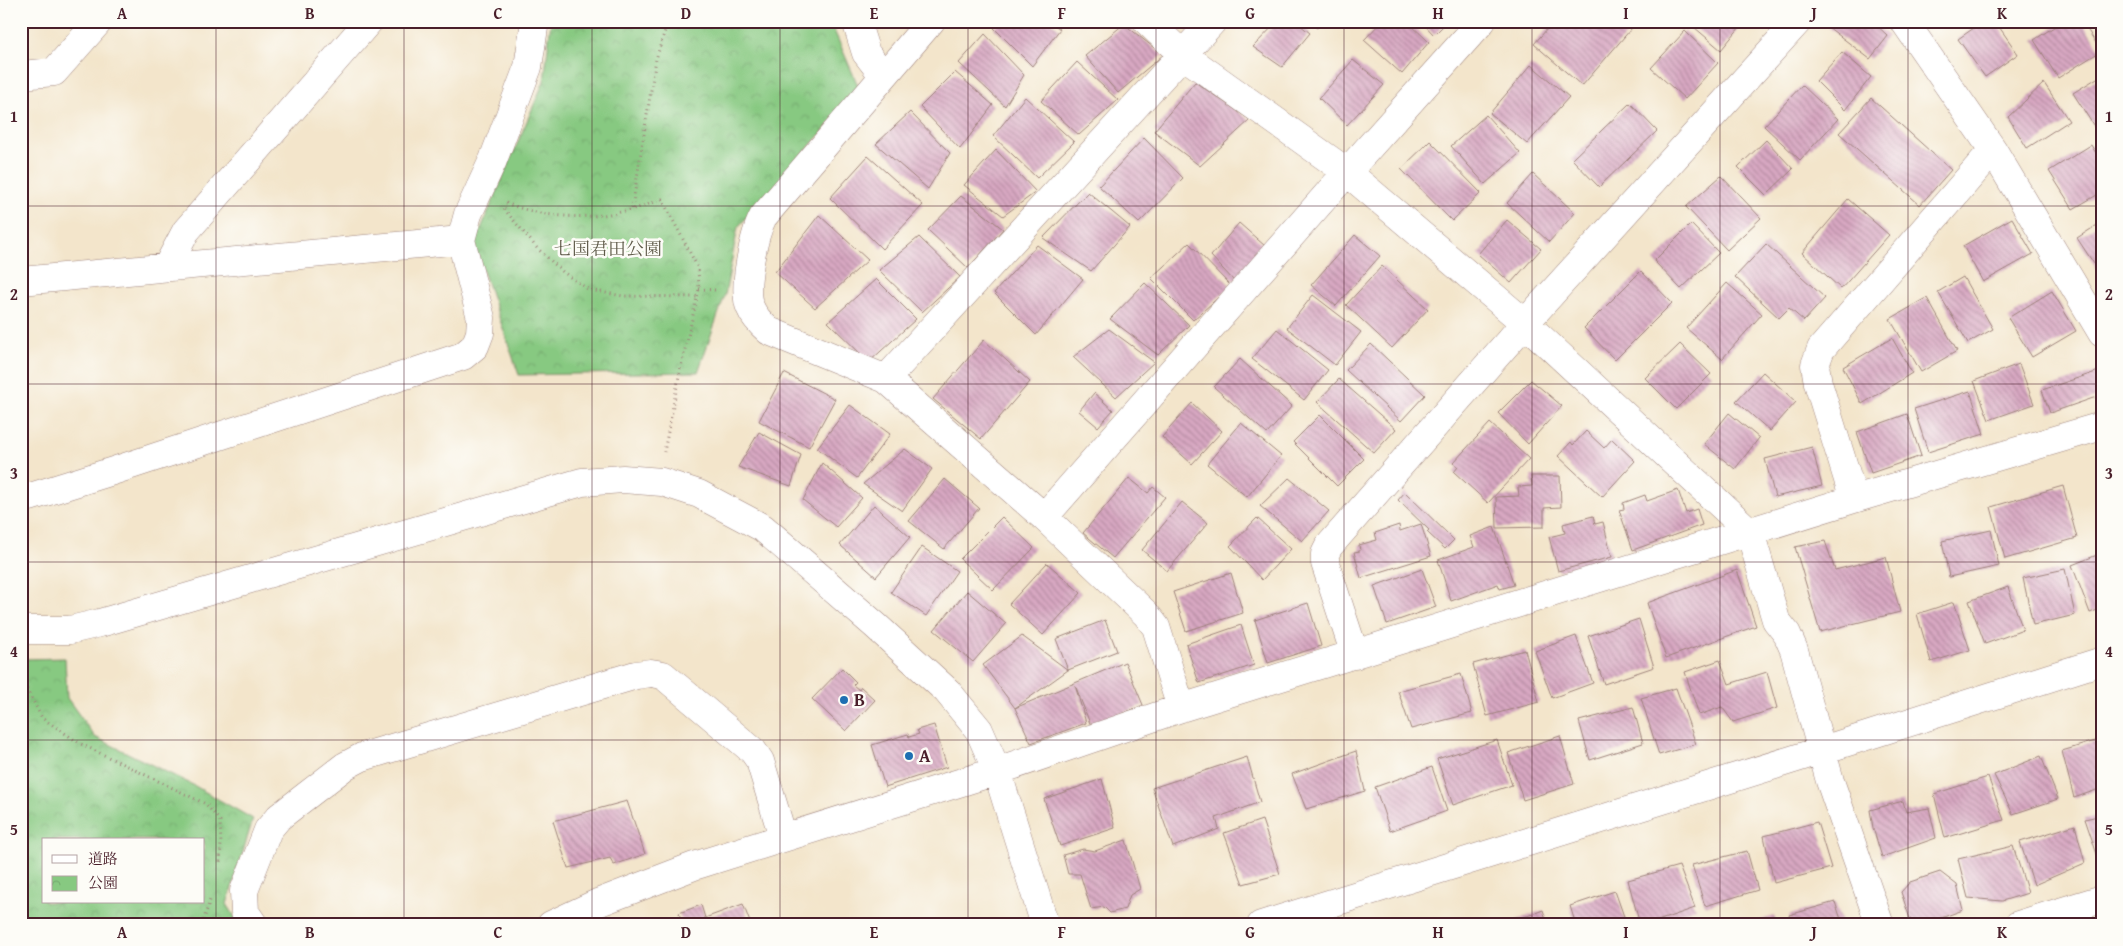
<svg xmlns="http://www.w3.org/2000/svg" width="2123" height="946" font-family="'Gentium Book Plus','Noto Serif JP',serif">
  <style>
    .park { fill: url(#park-crowns); stroke: #687456; fill-rule: evenodd }
    .building { fill: url(#building-back-hatch) }
    .lines { fill: none; stroke-linecap: round; stroke-linejoin: round }
    .minor-casing { stroke: #9e827b; stroke-width: 29 }
    .path { stroke: #9e827b; stroke-width: 3; stroke-dasharray: 1 4; stroke-linecap: butt }
    .minor { stroke: #fff; stroke-width: 28 }
    .grid { fill: none; stroke: #4a1f2b; stroke-width: 1; stroke-opacity: 0.55 }
    .poi-dot { fill: #1f6fb2; stroke: #fdfcf7; stroke-width: 2 }
    .labels { text-anchor: middle; stroke-width: 5; stroke-linejoin: round; paint-order: stroke }
    .park-label { font-size: 18px; fill: #5f5a49; stroke: #fdfcf7 }
    .poi-label { font-size: 18px; font-weight: bold; fill: #4a1f2b; stroke: #fdfcf7; text-anchor: start }
    .neatline { fill: none; stroke: #4a1f2b; stroke-width: 2 }
    .grid-label { font-size: 16px; text-anchor: middle; font-weight: bold; fill: #4a1f2b }
  </style>
  <defs>
    <pattern id="park-crowns" width="20" height="18" patternUnits="userSpaceOnUse" patternTransform="scale(1.25)"><rect width="20" height="18" fill="#87c981"/><path d="M2 6a3 3 0 1 1 6 0M12 15a3 3 0 1 1 6 0" fill="none" stroke="#76ac70"/></pattern>
    <pattern id="building-back-hatch" width="6" height="6" patternUnits="userSpaceOnUse" patternTransform="scale(1.25)"><rect width="6" height="6" fill="#d8a8c2"/><path d="M-1 5l2 2M0 0l6 6M5-1l2 2" fill="none" stroke="#b1889e"/></pattern>
  </defs>
  <rect width="100%" height="100%" fill="#fdfcf7"/>
  <filter id="ink" filterUnits="userSpaceOnUse"><feTurbulence type="fractalNoise" baseFrequency=".02" numOctaves="2"/><feDisplacementMap in="SourceGraphic" scale="10" xChannelSelector="R" yChannelSelector="G"/><feConvolveMatrix kernelMatrix="1 2 1 2 8 2 1 2 1" color-interpolation-filters="sRGB"/></filter>
  <filter id="wash" filterUnits="userSpaceOnUse"><feTurbulence type="fractalNoise" baseFrequency=".0096" numOctaves="4" result="noise"/><feDisplacementMap in="SourceGraphic" scale="20" xChannelSelector="R" yChannelSelector="G"/><feGaussianBlur stdDeviation="1.12" result="paint"/><feColorMatrix in="noise" values="0 0 0 0 0 0 0 0 0 0 0 0 0 0 0 0 0 1.4 0 .05"/><feComposite in="paint" operator="in"/></filter>
  <g filter="url(#wash)">
    <rect width="100%" height="100%" fill="#f3e5cb"/>
    <!-- park -->
    <path class="park" d="M551 21H830L860 90 738 227 725 295 698 372 519 375 474 245 544 81Z
      M65 658 67 698 95 737 195 786 253 819 227 904 240 925H21V659ZM44 840H204V902H44Z"/>
    <g id="blocks">
      <!-- building -->
      <path class="building" d="M1002 21H1049L1060 29 1032 66 994 28Z
        M1278 21H1295L1310 33 1282 67 1253 47Z
        M1308 21H1323L1317 28Z
        M1382 21H1407L1429 42 1402 74 1364 40Z
        M1421 21H1448L1434 35Z
        M1554 21H1636L1637 22 1582 86 1534 44Z
        M1687 21H1745L1721 50Z
        M1833 21H1872L1888 36 1870 59 1828 27Z
        M1984 21H1995L2018 54 1985 77 1958 39Z
        M2063 21H2082L2101 51 2058 78 2034 40Z
        M1124 24 1163 55 1118 93 1085 56Z
        M1685 31 1718 63 1685 99 1651 68Z
        M985 34 1024 75 1005 106 959 63Z
        M1842 52 1871 77 1845 110 1816 81Z
        M1353 60 1384 85 1347 125 1319 98Z
        M1077 62 1118 100 1079 135 1041 101Z
        M1531 65 1569 97 1527 144 1490 113Z
        M955 72 993 105 960 149 920 107Z
        M2102 75V139L2073 93Z
        M1195 82 1250 120 1200 166 1154 131Z
        M2044 83 2069 121 2027 148 2008 117Z
        M1802 85 1838 119 1800 160 1764 126Z
        M1025 97 1074 142 1037 178 993 136Z
        M1871 98 1951 170 1920 205 1839 133Z
        M1630 103 1657 131 1599 187 1572 159Z
        M910 112 950 153 928 189 876 144Z
        M1486 115 1520 153 1485 184 1451 146Z
        M1144 138 1183 178 1139 223 1099 186Z
        M1766 140 1793 169 1766 195 1738 167Z
        M1430 141 1481 193 1452 221 1401 169Z
        M2091 145 2102 163V192L2073 209 2049 171Z
        M996 150 1036 192 1003 216 964 185Z
        M868 156 923 205 882 249 830 198Z
        M1533 174 1575 213 1549 242 1507 203Z
        M1721 176 1761 218 1727 250 1686 207Z
        M1088 192 1130 227 1091 271 1043 238Z
        M961 196 1003 229 968 268 928 230Z
        M1848 199 1889 235 1841 289 1802 253Z
        M819 215 868 260 815 308 775 272Z
        M2012 218 2033 254 1983 282 1963 246Z
        M1507 220 1541 249 1511 283 1478 254Z
        M2102 222V276L2077 238Z
        M1239 223 1265 246 1234 281 1211 256Z
        M1691 224 1719 253 1681 289 1654 261Z
        M1355 235 1380 256 1336 306 1311 285Z
        M919 237 960 277 922 312 879 270Z
        M1189 243 1231 286 1193 320 1151 278Z
        M1766 244 1825 298 1804 321 1789 308 1779 318 1735 277Z
        M1037 245 1083 279 1036 335 994 293Z
        M1382 266 1428 309 1392 348 1346 305Z
        M1641 271 1672 303 1615 360 1584 328Z
        M1963 277 1993 329 1968 343 1938 292Z
        M876 279 916 319 869 362 828 322Z
        M1145 283 1189 325 1158 355 1110 319Z
        M1727 283 1762 314 1722 359 1686 328Z
        M2052 291 2076 331 2032 357 2008 318Z
        M1313 295 1361 332 1335 365 1287 328Z
        M1927 298 1957 351 1921 372 1890 319Z
        M1109 329 1154 362 1116 397 1073 357Z
        M1277 329 1328 370 1304 400 1252 359Z
        M1892 338 1912 373 1862 404 1843 367Z
        M984 340 1030 382 981 439 933 399Z
        M1371 344 1425 395 1401 421 1346 370Z
        M1680 344 1711 374 1676 409 1645 378Z
        M1240 359 1292 406 1267 434 1214 387Z
        M2019 364 2034 404 1989 420 1974 381Z
        M2102 370V395L2050 413 2042 390Z
        M1763 372 1796 402 1770 431 1736 401Z
        M784 373 835 399 809 447 759 421Z
        M1339 379 1396 429 1374 453 1317 402Z
        M1531 380 1562 406 1528 444 1498 413Z
        M1970 391 1984 434 1928 452 1914 409Z
        M1094 393 1113 410 1098 427 1079 411Z
        M1192 403 1222 431 1192 464 1162 437Z
        M850 405 890 434 857 478 817 448Z
        M1729 413 1759 438 1735 469 1704 444Z
        M1907 414 1921 456 1871 473 1857 432Z
        M1320 415 1364 459 1337 486 1293 442Z
        M1241 423 1281 456 1247 497 1207 464Z
        M1490 423 1529 459 1488 503 1454 472 1458 467 1453 463Z
        M1586 431 1604 448 1612 439 1635 461 1602 497 1558 456 1571 442 1573 445Z
        M759 432 801 455 791 486 738 467Z
        M1812 447 1822 486 1775 497 1765 459Z
        M905 449 932 469 902 511 863 484Z
        M822 463 862 498 836 527 803 500Z
        M1531 476H1560L1561 507 1544 508V527L1497 528 1496 497 1519 496 1518 487 1532 486Z
        M1129 478 1148 493 1153 487 1165 497 1113 558 1083 533Z
        M1289 478 1329 511 1302 541 1260 506Z
        M945 479 979 508 944 549 909 521Z
        M2063 486 2077 538 2005 559 1991 507Z
        M1678 490 1686 513 1697 509 1702 525 1633 550 1619 510 1624 509 1623 503 1645 495 1647 501Z
        M1405 492 1454 540 1445 549 1427 532 1429 530 1398 500Z
        M1182 502 1208 523 1167 571 1142 550Z
        M874 505 910 537 876 577 840 545Z
        M1593 516 1595 524 1603 522 1612 557 1558 571 1549 537 1565 533 1563 524Z
        M1002 517 1034 548 993 590 960 559Z
        M1257 518 1291 549 1262 580 1230 546Z
        M1421 524 1431 556 1361 578 1354 552 1360 551 1359 545 1377 540 1375 533 1399 525 1400 531Z
        M1494 527 1514 585 1500 589 1498 584 1451 601 1438 560 1474 547 1470 536Z
        M1991 530 1999 566 1949 577 1942 541Z
        M1825 541 1835 570 1886 557 1900 612 1820 632 1795 547Z
        M922 547 957 571 926 616 891 592Z
        M2102 553V608L2090 613 2072 565Z
        M1047 563 1081 593 1043 635 1009 604Z
        M1422 569 1436 607 1387 624 1374 586Z
        M2065 569 2075 615 2033 625 2023 578Z
        M1737 570 1756 626 1666 658 1647 603Z
        M1231 573 1243 613 1186 631 1173 592Z
        M2008 587 2023 630 1985 644 1969 601Z
        M967 591 1006 624 973 662 934 630Z
        M1954 602 1970 650 1931 662 1917 614Z
        M1308 603 1321 646 1268 663 1255 620Z
        M1639 619 1654 667 1604 684 1588 636Z
        M1105 620 1117 651 1068 670 1056 639Z
        M1241 625 1254 665 1199 683 1186 644Z
        M1022 636 1068 670 1015 708 983 665Z
        M1576 636 1593 683 1552 698 1535 651Z
        M1525 650 1539 702 1487 716 1473 664Z
        M1720 660 1729 684 1767 672 1777 708 1733 722 1722 707 1699 715 1685 672Z
        M1125 662 1143 705 1091 726 1075 685 1086 723 1031 743 1015 708Z
        M842 668 856 682 853 685 859 690 861 687 875 700 846 731 812 699Z
        M1461 674 1472 713 1411 729 1398 691Z
        M1676 688 1696 744 1659 755 1641 698Z
        M1633 707 1643 743 1590 760 1579 721Z
        M934 725 947 767 885 787 872 745 908 734 909 737 919 734 917 730Z
        M1560 736 1574 784 1523 800 1508 753Z
        M2102 739V788L2074 798 2062 751Z
        M1497 740 1512 785 1453 805 1437 759Z
        M1356 751 1365 791 1306 809 1292 774Z
        M2041 756 2058 799 2013 814 1994 775Z
        M1247 757 1260 802 1216 818 1219 829 1173 847 1152 788Z
        M1432 767 1447 811 1390 831 1375 787Z
        M1988 777 2004 820 1945 838 1934 794Z
        M1102 779 1115 828 1060 846 1044 799Z
        M627 801 645 854 614 865 610 858 568 868 553 821Z
        M1903 801 1906 812 1929 808 1936 838 1882 857 1873 828 1870 810Z
        M2102 815V866H2101L2085 819Z
        M1262 820 1280 874 1243 884 1224 833Z
        M1817 822 1831 868 1774 883 1764 836Z
        M2075 825 2085 863 2034 885 2020 842Z
        M1126 840 1140 889 1130 895 1125 909 1110 913 1104 907 1091 909 1080 874H1068L1063 855 1083 849 1095 851Z
        M2013 846 2028 893 2002 901 1968 898 1958 859Z
        M1747 851 1758 890 1705 906 1692 865Z
        M1679 866 1695 908 1646 925H1640L1628 880Z
        M1940 872 1957 885 1963 910 1922 925H1912L1901 892 1910 882Z
        M1615 891 1627 925H1576L1570 906Z
        M1835 902 1843 925H1792L1789 915Z
        M743 904 751 925H683L679 913 701 905 705 918Z
        M1543 910 1548 925H1504Z
        M1774 916 1777 925H1749V924Z"/>
    </g>
  </g>
  <g filter="url(#ink)">
    <use href="#blocks" fill-opacity="0" stroke="#9e827b" stroke-width="1"/>
    <g class="lines">
      <!-- minor casing -->
      <g class="minor-casing">
        <path id="minor" d="M856 21 866 53 883 75
          M931 21 763 217C754 234 742 289 750 307 754 317 761 324 769 331L886 379 1044 517 1146 614 1156 627 1181 708
          M1147 21 1183 55 1347 172 1525 323 1750 532 1776 620 1787 634 1794 650 1830 781 1880 925
          M1904 21 1993 150 2102 333
          M21 75 54 72 99 21
          M167 267 186 231 369 21
          M21 281 461 240
          M886 379 1213 21
          M21 497H30L113 471 463 356 475 346 480 333 481 318 461 240 468 214 493 160 528 67 535 21
          M1854 499 1818 383 1815 365 1821 349 1993 150
          M1044 517 1347 172 1482 21
          M21 630H70L100 623 582 482 623 479 662 482 699 494 763 528 876 626 947 691 979 730 997 771 1045 925
          M1355 655 1325 563V554L1329 546 1525 323 1798 21
          M254 925 245 912 244 891 268 830 279 817 345 766 362 757 636 675 651 673 663 675 753 751 760 761 783 837
          M551 925 600 902 694 866 997 771 1181 708 1854 499 2102 426
          M1261 925 1791 760 2102 661
          M2018 925 2102 899"/>
      </g>
      <!-- path -->
      <path class="path" d="M506 203C556 223 613 220 662 199L698 268 699 289 680 371 664 452
        M504 209 537 248 563 272 589 290 623 296 697 297
        M632 209 656 59 668 21
        M699 289 716 290
        M25 660 23 682 42 718 81 744 206 804 220 821 221 844 220 862
        M202 925 211 897"/>
      <!-- minor -->
      <use href="#minor" class="minor"/>
    </g>
  </g>
  <!-- grid -->
  <path class="grid" d="M216 21V925M404 21V925M592 21V925M780 21V925M968 21V925M1156 21V925M1344 21V925M1532 21V925M1720 21V925M1908 21V925M21 206H2102M21 384H2102M21 562H2102M21 740H2102"/>
  <!-- markers -->
  <g class="poi-dot">
    <circle cx="844" cy="700" r="5"/>
    <circle cx="909" cy="756" r="5"/>
  </g>
  <g class="labels">
    <!-- park labels -->
    <g class="park-label">
      <text x="608" y="255">七国君田公園</text>
    </g>
    <!-- poi labels -->
    <g class="poi-label">
      <text x="854" y="706">B</text>
      <text x="919" y="762">A</text>
    </g>
  </g>
  <!-- margin -->
  <rect width="2123" height="946" fill="none" stroke="#fdfcf7" stroke-width="55"/>
  <!-- legend -->
  <rect x="42" y="838" width="162" height="65" fill="#fdfcf7" stroke="#b5a4a5"/>
  <rect x="52" y="855" width="25" height="8" fill="#ffffff" stroke="#b5a4a5"/>
  <text x="88" y="864" font-size="15" fill="#4a1f2b">道路</text>
  <rect x="52" y="876" width="25" height="15" fill="url(#park-crowns)" stroke="#b5a4a5"/>
  <text x="88" y="888" font-size="15" fill="#4a1f2b">公園</text>
  <rect x="28" y="28" width="2068" height="890" class="neatline"/>
  <g class="grid-label">
    <text x="122" y="19">A</text>
    <text x="310" y="19">B</text>
    <text x="498" y="19">C</text>
    <text x="686" y="19">D</text>
    <text x="874" y="19">E</text>
    <text x="1062" y="19">F</text>
    <text x="1250" y="19">G</text>
    <text x="1438" y="19">H</text>
    <text x="1626" y="19">I</text>
    <text x="1814" y="19">J</text>
    <text x="2002" y="19">K</text>
    <text x="14" y="122">1</text>
    <text x="2109" y="122">1</text>
    <text x="14" y="300">2</text>
    <text x="2109" y="300">2</text>
    <text x="14" y="479">3</text>
    <text x="2109" y="479">3</text>
    <text x="14" y="657">4</text>
    <text x="2109" y="657">4</text>
    <text x="14" y="835">5</text>
    <text x="2109" y="835">5</text>
    <text x="122" y="938">A</text>
    <text x="310" y="938">B</text>
    <text x="498" y="938">C</text>
    <text x="686" y="938">D</text>
    <text x="874" y="938">E</text>
    <text x="1062" y="938">F</text>
    <text x="1250" y="938">G</text>
    <text x="1438" y="938">H</text>
    <text x="1626" y="938">I</text>
    <text x="1814" y="938">J</text>
    <text x="2002" y="938">K</text>
  </g>
</svg>
